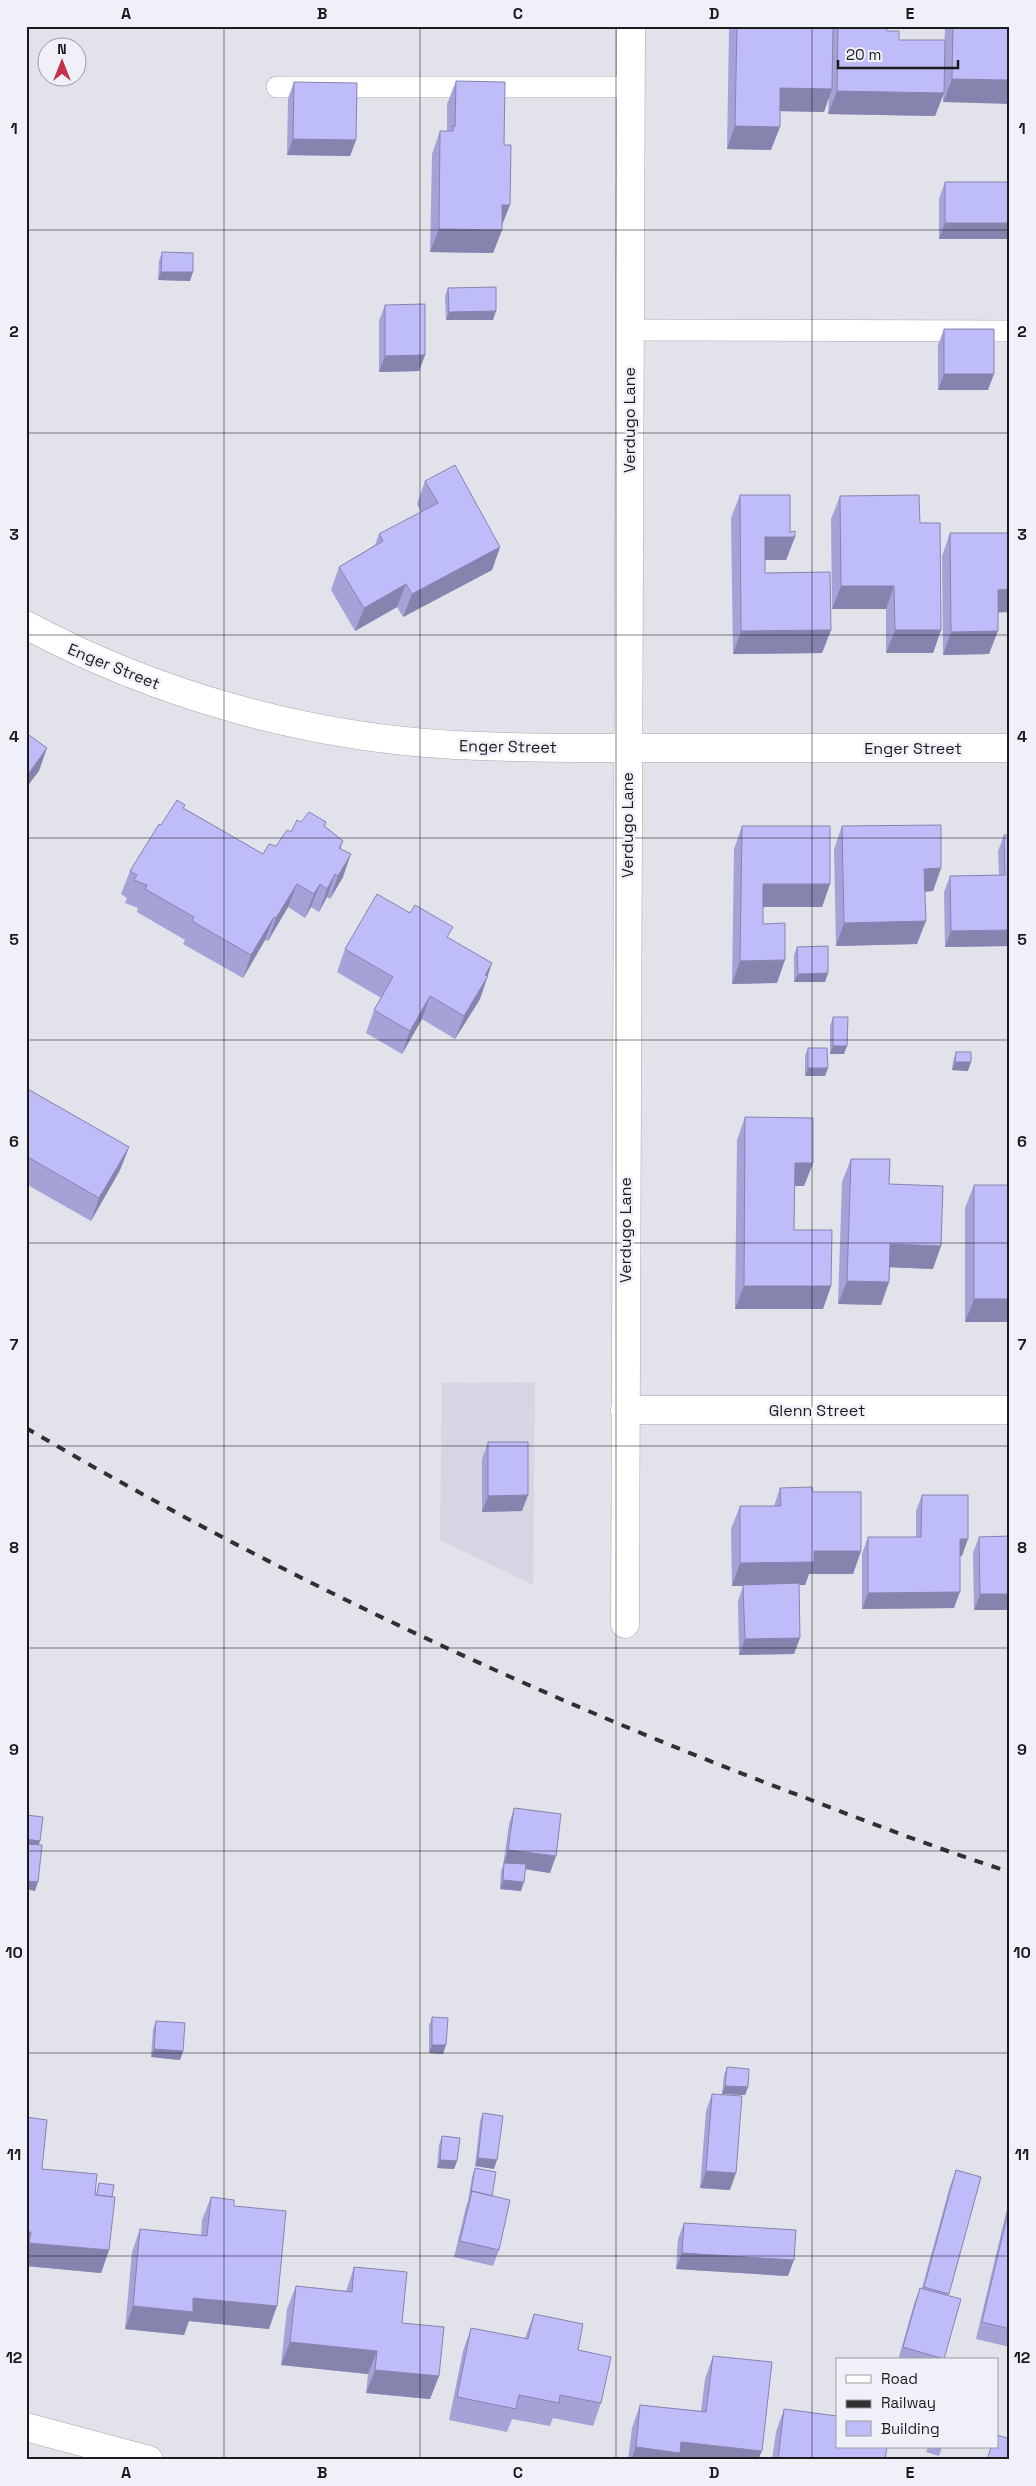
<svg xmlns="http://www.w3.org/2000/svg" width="1036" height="2486" font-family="'Space Grotesk',sans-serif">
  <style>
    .built { fill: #d5d5e4 }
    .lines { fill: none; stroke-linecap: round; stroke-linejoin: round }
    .service-casing { stroke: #a6a6ad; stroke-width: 22 }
    .minor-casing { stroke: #a6a6ad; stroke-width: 29 }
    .tertiary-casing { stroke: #a6a6ad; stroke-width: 29 }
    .service { stroke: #fff; stroke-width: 21 }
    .minor { stroke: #fff; stroke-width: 28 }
    .tertiary { stroke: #fff; stroke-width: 28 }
    .rail { stroke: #303032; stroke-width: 4; stroke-dasharray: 9 9; stroke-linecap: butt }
    .wall { fill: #a4a2d7 }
    .shaded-wall { fill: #8684af }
    .building { fill: #bfbcfa; stroke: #8684af }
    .grid { fill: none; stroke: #1b1b1d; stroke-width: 1; stroke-opacity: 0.55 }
    .labels { text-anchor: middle; stroke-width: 5; stroke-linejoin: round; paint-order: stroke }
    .street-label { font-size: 16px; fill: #1b1b1d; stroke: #f0f0f8 }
    .neatline { fill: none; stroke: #1b1b1d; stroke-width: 2 }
    .grid-label { font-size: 16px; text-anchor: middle; font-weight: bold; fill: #1b1b1d }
  </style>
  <rect width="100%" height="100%" fill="#e2e2ea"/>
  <!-- built -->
  <path class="built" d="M535 1382 533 1585 440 1540 442 1383Z"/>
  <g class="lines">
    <!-- service casing -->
    <g class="service-casing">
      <path id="service" d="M277 87H631
        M630 330 1010 331"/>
    </g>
    <!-- minor casing -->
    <g class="minor-casing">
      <path id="minor" d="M26 625C157 695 306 737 455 745 530 749 607 748 682 748 791 748 900 748 1010 748
        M625 1410H1010"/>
    </g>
    <!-- tertiary casing -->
    <g class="tertiary-casing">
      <path id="tertiary" d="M625 1624 631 26
        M26 2427 149 2460"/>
    </g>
    <!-- service -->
    <use href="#service" class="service"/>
    <!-- minor -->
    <use href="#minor" class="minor"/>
    <!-- tertiary -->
    <use href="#tertiary" class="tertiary"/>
    <!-- rail -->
    <path class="rail" d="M26 1428C275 1574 536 1697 806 1798 873 1824 941 1850 1010 1872"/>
  </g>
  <!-- wall -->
  <path class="wall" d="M730 26H887V31L899 40 944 93 935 116 828 114 829 97 824 112 780 111 771 150 727 149 729 30Z
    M945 26H1010L943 102Z
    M456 81 502 227V230L493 253 430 252 432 154 440 131H447V104Z
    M294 82 356 140 350 156 287 155 288 98Z
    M945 182 1010 239H939V199Z
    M162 252 190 281 158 280 159 261Z
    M448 288 493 320H446L445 296Z
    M385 305 425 355 419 371 379 372V321Z
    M944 329 988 390H938V345Z
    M425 481 500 547 492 570 403 617 397 607 355 631 331 590 339 567 375 545 379 534 421 512 417 504Z
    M740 495 790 532 795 537 786 560H765V573L831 630 822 653 733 654 731 518Z
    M840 496 920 523 941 630 933 653H886V609H832L831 519Z
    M950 533H1010V612H998L989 654 943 655 942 556Z
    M185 805 184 808 263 854 276 846 301 822H326L325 826 343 841 341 848 343 877 330 899 327 897 319 912 311 907 305 918 288 907 268 941 265 940 243 978 183 944 185 940 137 912 138 908 125 903 127 898 121 894 130 871 161 825Z
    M742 826 830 884 822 907H763V924L777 983 732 984 734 849Z
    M842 826 941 868 933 891 925 892 917 944 836 946 834 849Z
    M1004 835H1010V946L945 947 944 892 950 876 999 875 998 851Z
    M449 938 492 963 480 999 455 1039 422 1019 402 1054 366 1033 374 1010 381 998 337 972 345 949Z
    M797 947 828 973 825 982H794V955Z
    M833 1017 844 1054H830V1026Z
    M808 1048 825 1076H805V1056Z
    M956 1052 968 1071 952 1070 953 1061Z
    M26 1088 129 1147 120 1170 91 1221 26 1184Z
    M745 1117 813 1163 804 1186H794V1230L831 1286 823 1309H735L737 1140Z
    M851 1159 889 1184 933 1269 890 1267 889 1282 881 1305 838 1304 842 1182Z
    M974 1185 1010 1322H965V1208Z
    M488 1442 522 1511 482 1512V1459Z
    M780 1488 813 1492 861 1551 853 1574H809L805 1585H799L794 1654 739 1655 738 1601 743 1586H732L731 1529 740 1506H774Z
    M922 1495 962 1556H960L954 1608 862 1609V1554L868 1537H916V1511Z
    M1010 1536 974 1610 973 1553 979 1537Z
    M514 1808 550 1873 525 1869 521 1891 500 1889 501 1871 503 1866 509 1824Z
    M432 2017 443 2054 429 2053V2026Z
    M156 2021 183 2051 180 2060 151 2057 153 2029Z
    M727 2067 748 2087 745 2095 722 2094 724 2075Z
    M712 2094 730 2190 700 2188 706 2111Z
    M483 2113 494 2169 475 2166 480 2121Z
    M26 2117 42 2169 96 2195 99 2183 112 2197 109 2250 101 2273 26 2266Z
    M442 2136 457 2161 454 2169 437 2168 439 2145Z
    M475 2168 492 2196 499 2250 493 2266 454 2257 466 2207 468 2201 472 2177Z
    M956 2170 981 2177 948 2295 944 2359 898 2360 914 2304 920 2288H922L950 2186Z
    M1010 2196V2347L976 2339Z
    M211 2197 234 2206 269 2329 189 2321 184 2335 125 2329 132 2252 140 2229 201 2235 202 2220Z
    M684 2223 788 2276 676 2269 678 2239Z
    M354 2267 402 2323 439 2376 430 2399 366 2393 368 2374 281 2365 287 2309 296 2286 346 2291Z
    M534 2314 578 2350 601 2403 593 2426 553 2418 550 2426 512 2419 507 2432 449 2420 463 2351 471 2328 525 2338Z
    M713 2356 758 2460H628L632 2428 640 2405 701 2411 705 2379Z
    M784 2409 885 2460H772L776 2432Z
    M928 2447H942L939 2456 926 2452Z"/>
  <!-- shaded-wall -->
  <path class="shaded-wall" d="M952 79 1010 80V104L943 102Z
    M780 88 832 89 824 112 772 111Z
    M837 91 944 93 935 116 828 114Z
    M735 126 780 127 771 150 727 149Z
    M293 139 356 140 350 156 287 155Z
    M502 205H510L501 228Z
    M945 223H1010V239H939Z
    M439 229 502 230 493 253 430 252Z
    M161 272H193L190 281 158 280Z
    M496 311 493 320H446L449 312Z
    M425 355 419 371 379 372 385 356Z
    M944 374H994L988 390H938Z
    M765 537H795L786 560H756Z
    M500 547 492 570 403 617 412 594Z
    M406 584 397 607 355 631 364 608Z
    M841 586H894L886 609H832Z
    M1010 589V612L989 613 998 590Z
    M831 630 822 653 733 654 741 631Z
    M895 630H941L933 653H886Z
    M998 631 989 654 943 655 951 632Z
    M47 748 39 771 26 788V777Z
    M351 854 343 877 330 899 338 876Z
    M941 868 933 891 916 892 924 869Z
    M335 874 327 897 319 912 327 889Z
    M297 884 288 907 268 941 276 918Z
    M320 884 311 907 305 918 314 894Z
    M763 884H830L822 907H754Z
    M274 917 265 940 243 978 251 955Z
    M926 921 917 944 836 946 844 923Z
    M1010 930V946L945 947 951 931Z
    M785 960 777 983 732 984 740 961Z
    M492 963 480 999 455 1039 464 1016Z
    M828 973 825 982H794L798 974Z
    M430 996 422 1019 402 1054 410 1031Z
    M833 1046H847L844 1054H830Z
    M955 1062H971L968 1071 952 1070Z
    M808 1068H828L825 1076H805Z
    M129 1147 120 1170 91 1221 99 1198Z
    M795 1163H813L804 1186H786Z
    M890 1244 941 1246 933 1269 882 1267Z
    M847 1281 889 1282 881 1305 838 1304Z
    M744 1286H831L823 1309H735Z
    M974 1299H1010V1322H965Z
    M528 1495 522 1511 482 1512 488 1496Z
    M960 1539H968L962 1556H954Z
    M814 1551H861L853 1574H809L805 1585 732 1586 740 1563Z
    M960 1592 954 1608 862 1609 868 1593Z
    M980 1594H1010V1610H974Z
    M800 1638 794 1654 739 1655 745 1639Z
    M26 1839 40 1841 37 1850 26 1848Z
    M508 1850 556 1856 550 1873 504 1866V1863L503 1866Z
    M503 1880 524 1882 521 1891 500 1889Z
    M26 1881 38 1882 35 1891 26 1889Z
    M432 2045H446L443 2054 429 2053Z
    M154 2049 183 2051 180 2060 151 2057Z
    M725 2086 748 2087 745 2095 722 2094Z
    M478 2158 497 2160 494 2169 475 2166Z
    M440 2160 457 2161 454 2169 437 2168Z
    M706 2171 736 2173 730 2190 700 2188Z
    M26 2232H31L26 2244Z
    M29 2243 109 2250 101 2273 26 2266V2252Z
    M682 2253 794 2260 788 2276 676 2269Z
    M193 2298 277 2306 269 2329 189 2321 184 2335 125 2329 133 2306Z
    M290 2342 377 2351 368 2374 281 2365Z
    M375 2370 439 2376 430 2399 366 2393Z
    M681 2442 762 2451 758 2460H631L636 2447Z"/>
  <!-- building -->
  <path class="building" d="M737 26H833L832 89 780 88V127L735 126Z
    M838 26H887V31H899V40H945L944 93 837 91Z
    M953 26H1010V80L952 79Z
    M456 81 505 82 504 145H511L510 205H502V230L439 229 440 131H453V126L455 127Z
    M294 82 357 83 356 140 293 139Z
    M945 182H1010V223H945Z
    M162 252 193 253V272H161Z
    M496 287V311L449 312 448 288Z
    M425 304V355L385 356V305Z
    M944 329H994V374H944Z
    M455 465 500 547 412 594 406 584 364 608 339 567 383 541 379 534 438 503 425 481Z
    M740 495H790V532L795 531V537H765V573L830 572 831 630 741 631Z
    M919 495 920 523H940L941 630H895L894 586H841L840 496Z
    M950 533H1010V589L998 590V631L951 632Z
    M26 733 47 748 26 777Z
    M177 800 185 805 183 808 263 854 269 844 276 846 287 830 291 832 297 820 301 822 309 812 326 822 324 826 343 841 339 848 351 854 338 876 335 874 327 889 320 884 314 894 297 884 276 918 274 917 251 955 192 921 194 917 145 889 147 885 134 880 137 875 130 871 159 824 161 825Z
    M941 825V868L924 869 926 921 844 923 842 826Z
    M742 826H830V884H763V924L785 923V960L740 961Z
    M1004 835H1010V930L951 931 950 876 1005 875Z
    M377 894 410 913 415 905 453 927 447 937 492 963 485 975 488 976 464 1016 430 996 410 1031 374 1010 393 977 345 949Z
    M828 946V973L798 974 797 947Z
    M833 1017H848L847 1046H833Z
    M808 1048H827L828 1068H808Z
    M956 1052H971V1062H955Z
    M26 1088 129 1147 99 1198 26 1156Z
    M745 1117 813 1118V1163H795L794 1230H832L831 1286H744Z
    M851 1159H890L889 1184 943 1186 941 1246 890 1244 889 1282 847 1281Z
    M974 1185H1010V1299H974Z
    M488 1442H528V1495L488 1496Z
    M812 1487 813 1492H861V1551H814V1562L740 1563V1506H781L780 1488Z
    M922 1495H968V1539H960V1592L868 1593V1537H921Z
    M1010 1536V1594H980L979 1537Z
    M799 1583 800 1638 745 1639 743 1585Z
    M514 1808 561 1814 556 1856 508 1850Z
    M26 1815 43 1817 40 1841 26 1839Z
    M26 1844 42 1845 38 1882 26 1881Z
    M504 1863 526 1864 524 1882 503 1880Z
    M432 2017 448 2018 446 2045H432Z
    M156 2021 185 2023 183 2051 154 2049Z
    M727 2067 749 2069 748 2087 725 2086Z
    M712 2094 742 2096 736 2173 706 2171Z
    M483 2113 503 2116 497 2160 478 2158Z
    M26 2117 47 2120 42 2169 97 2174 95 2195 115 2197 109 2250 29 2243 31 2232H26Z
    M442 2136 460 2138 457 2161 440 2160Z
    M475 2168 496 2172 492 2196 472 2191 471 2192Z
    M956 2170 981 2177 949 2294 924 2287Z
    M99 2183 114 2185 112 2197 97 2195Z
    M472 2191 510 2200 499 2250 460 2241Z
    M211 2197 234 2200V2206L286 2211 277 2306 193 2298V2312L133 2306 140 2229 207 2236Z
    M1010 2204V2329L982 2322Z
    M684 2223 796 2230 794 2260 682 2253Z
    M354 2267 407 2272 402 2323 444 2327 439 2376 375 2370 377 2351 290 2342 296 2286 352 2292Z
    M920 2288 961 2299 944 2359 903 2347Z
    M534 2314 583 2324 578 2350 611 2357 601 2403 560 2395 559 2403 519 2395 516 2409 457 2397 471 2328 528 2339Z
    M713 2356 772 2362 762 2451 681 2442 680 2453 636 2447 640 2405 706 2412Z
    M784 2409 837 2416V2447H887L885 2460H778Z
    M997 2435 1010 2439V2460H987L991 2447H997Z"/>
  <!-- grid -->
  <path class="grid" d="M224 26V2460M420 26V2460M616 26V2460M812 26V2460M26 230H1010M26 433H1010M26 635H1010M26 838H1010M26 1040H1010M26 1243H1010M26 1446H1010M26 1648H1010M26 1851H1010M26 2053H1010M26 2256H1010"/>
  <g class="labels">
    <!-- street labels -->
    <g class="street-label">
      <text transform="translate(629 420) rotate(-90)" y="6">Verdugo Lane</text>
      <text transform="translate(114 666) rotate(22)" y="6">Enger Street</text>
      <text transform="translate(508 746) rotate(1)" y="6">Enger Street</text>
      <text x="913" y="754">Enger Street</text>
      <text transform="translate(627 825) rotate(-90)" y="6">Verdugo Lane</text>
      <text transform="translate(625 1230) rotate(-90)" y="6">Verdugo Lane</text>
      <text x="817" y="1416">Glenn Street</text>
    </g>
  </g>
  <!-- border -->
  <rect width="1036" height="2486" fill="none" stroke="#f0f0f8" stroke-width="55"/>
  <!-- legend -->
  <rect x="836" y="2358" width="162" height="90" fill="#f0f0f8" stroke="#9b9ba0"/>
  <rect x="846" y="2375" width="25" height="8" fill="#ffffff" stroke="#9b9ba0"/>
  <text x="881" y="2384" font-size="15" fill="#1b1b1d">Road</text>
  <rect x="846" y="2400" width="25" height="8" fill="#303032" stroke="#9b9ba0"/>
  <text x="881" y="2408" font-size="15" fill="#1b1b1d">Railway</text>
  <rect x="846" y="2421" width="25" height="15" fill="#bfbcfa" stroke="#9b9ba0"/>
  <text x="881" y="2434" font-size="15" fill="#1b1b1d">Building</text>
  <!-- north arrow -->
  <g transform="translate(62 62)"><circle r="24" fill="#f0f0f8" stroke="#9b9ba0"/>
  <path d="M0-4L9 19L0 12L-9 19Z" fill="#c3334d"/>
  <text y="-8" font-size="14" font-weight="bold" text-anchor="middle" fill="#1b1b1d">N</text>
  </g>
  <!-- scale -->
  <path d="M838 60v8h120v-8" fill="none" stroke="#1b1b1d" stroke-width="2.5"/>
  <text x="846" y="60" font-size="15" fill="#1b1b1d" stroke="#f0f0f8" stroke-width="4" paint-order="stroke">20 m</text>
  <rect x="28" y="28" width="980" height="2430" class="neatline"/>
  <g class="grid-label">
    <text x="126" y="19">A</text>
    <text x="322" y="19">B</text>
    <text x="518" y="19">C</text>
    <text x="714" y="19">D</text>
    <text x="910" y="19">E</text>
    <text x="14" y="134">1</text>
    <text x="1022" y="134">1</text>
    <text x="14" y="337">2</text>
    <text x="1022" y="337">2</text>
    <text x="14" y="540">3</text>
    <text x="1022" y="540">3</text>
    <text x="14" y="742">4</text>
    <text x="1022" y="742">4</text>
    <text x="14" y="945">5</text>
    <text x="1022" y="945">5</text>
    <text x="14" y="1147">6</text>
    <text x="1022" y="1147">6</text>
    <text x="14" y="1350">7</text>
    <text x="1022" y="1350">7</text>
    <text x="14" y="1553">8</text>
    <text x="1022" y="1553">8</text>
    <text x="14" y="1755">9</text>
    <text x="1022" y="1755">9</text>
    <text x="14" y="1958">10</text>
    <text x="1022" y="1958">10</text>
    <text x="14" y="2160">11</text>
    <text x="1022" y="2160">11</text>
    <text x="14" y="2363">12</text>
    <text x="1022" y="2363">12</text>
    <text x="126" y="2478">A</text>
    <text x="322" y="2478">B</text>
    <text x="518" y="2478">C</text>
    <text x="714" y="2478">D</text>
    <text x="910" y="2478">E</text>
  </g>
</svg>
